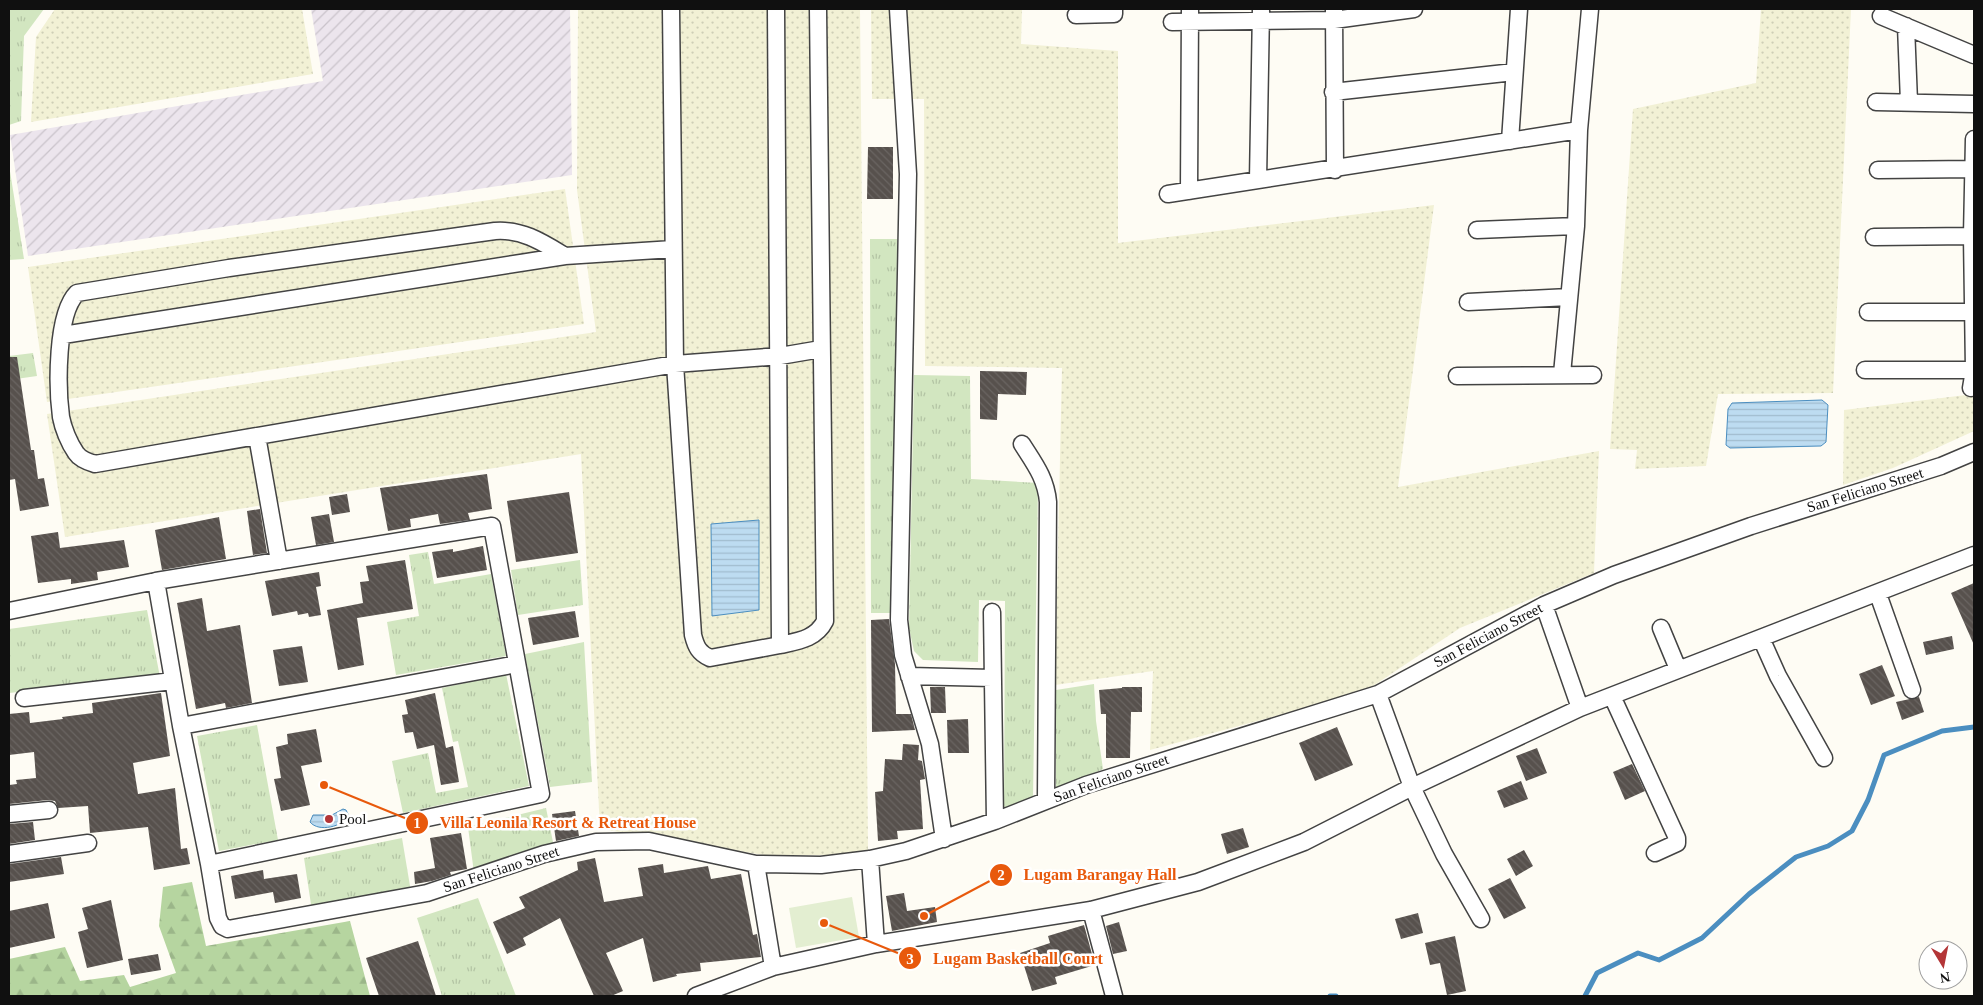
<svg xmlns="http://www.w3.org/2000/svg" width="1983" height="1005" font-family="'Times New Roman',serif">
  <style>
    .industrial { fill: url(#industrial-furrows) }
    .farmland { fill: url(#farmland-dots) }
    .grass { fill: url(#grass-tufts) }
    .forest { fill: url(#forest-firs) }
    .pitch { fill: #e3eed1 }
    .water { fill: url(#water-rules); stroke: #4b8ec0 }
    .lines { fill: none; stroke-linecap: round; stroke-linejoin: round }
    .stream { stroke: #4b8ec0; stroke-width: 5 }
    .building { fill: url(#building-back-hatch) }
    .minor-casing { stroke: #434343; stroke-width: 19 }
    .minor { stroke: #fff; stroke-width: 16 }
    .poi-dot { fill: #b33537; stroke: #fff; stroke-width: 2 }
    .labels { text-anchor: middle; stroke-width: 5; stroke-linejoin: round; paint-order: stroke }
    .street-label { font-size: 15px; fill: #101010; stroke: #fff }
    .poi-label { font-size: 15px; fill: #101010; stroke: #fff; text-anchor: start }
    .leader { fill: none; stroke: #e8590c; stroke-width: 2 }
    .callout-dot { fill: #e8590c; stroke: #fff; stroke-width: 2 }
    .mark-label { font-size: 15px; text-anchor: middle; font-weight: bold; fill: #fff }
    .callout-label { font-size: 16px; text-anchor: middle; font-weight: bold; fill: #e8590c; stroke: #fff; stroke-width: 5; stroke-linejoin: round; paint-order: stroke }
  </style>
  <defs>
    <pattern id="industrial-furrows" width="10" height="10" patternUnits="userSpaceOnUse" patternTransform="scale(1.25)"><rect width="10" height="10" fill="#ece5ed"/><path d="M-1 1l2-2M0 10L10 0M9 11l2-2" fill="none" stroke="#c9c3ca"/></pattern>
    <pattern id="farmland-dots" width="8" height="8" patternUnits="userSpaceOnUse" patternTransform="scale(1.25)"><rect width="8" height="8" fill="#f2f1d5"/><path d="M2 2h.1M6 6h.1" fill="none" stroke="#ceceb6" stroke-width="1.8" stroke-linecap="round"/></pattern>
    <pattern id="grass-tufts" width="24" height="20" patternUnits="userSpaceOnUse" patternTransform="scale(1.25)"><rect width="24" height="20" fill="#d2e6c0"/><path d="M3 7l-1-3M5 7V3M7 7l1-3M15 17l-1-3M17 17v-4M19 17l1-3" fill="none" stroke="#b3c4a4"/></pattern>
    <pattern id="forest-firs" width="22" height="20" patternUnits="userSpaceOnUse" patternTransform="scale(1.25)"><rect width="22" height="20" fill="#b6d5a0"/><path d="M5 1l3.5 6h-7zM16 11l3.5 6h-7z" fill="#9bb689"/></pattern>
    <pattern id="water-rules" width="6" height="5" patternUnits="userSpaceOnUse" patternTransform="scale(1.25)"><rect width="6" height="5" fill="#bddcf1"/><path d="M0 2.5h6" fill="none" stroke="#a1bcce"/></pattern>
    <pattern id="building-back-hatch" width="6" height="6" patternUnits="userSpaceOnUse" patternTransform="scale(1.25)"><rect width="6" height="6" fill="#57514d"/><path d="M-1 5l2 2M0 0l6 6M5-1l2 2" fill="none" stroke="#6a6562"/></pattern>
  </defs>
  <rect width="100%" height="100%" fill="#fefcf4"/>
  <!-- industrial -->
  <path class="industrial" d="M311 9H570L572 175 28 256 10 135 323 81Z"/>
  <!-- farmland -->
  <path class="farmland" d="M55 9H302L313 74 31 122 36 37Z
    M578 9H860L868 850 846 855H764L600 829 581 454 65 537 47 414 596 332 577 190Z
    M871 9H1022L1021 44 1118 51V243L1434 205 1398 487 1599 451 1594 573 1460 628 1364 692 1150 750 1153 671 1055 685 1062 368 925 366 924 99H872Z
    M1761 9H1851L1833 393 1718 394 1706 466 1635 469 1637 450 1610 449 1633 109 1756 83Z
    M565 189 584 324 47 402 28 267Z
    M1974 394V431L1893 468 1843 485 1844 410Z"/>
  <!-- grass -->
  <path class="grass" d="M9 9H44L24 36 21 121 9 125Z
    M9 165 24 259 9 260Z
    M870 239H897L894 613H871Z
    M33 353 37 376 9 380V356Z
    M914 375 970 376 971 479 1038 483 1033 798 1004 811 1005 601 979 600 978 662 923 660 914 651 909 628Z
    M428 552 434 584 491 574 506 656 396 675 387 622 419 616 409 555Z
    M580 560 583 605 518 615 511 570Z
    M147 610 160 677 9 693V629Z
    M584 642 592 782 550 787 525 654Z
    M506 674 529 786 403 813 392 761 428 753 436 793 468 787 458 741 453 742 442 688Z
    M1094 684 1096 721 1103 769 1056 790V690Z
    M257 725 278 840 219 851 197 736Z
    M546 808 554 847 474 873 468 827Z
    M402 838 411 892 312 911 304 858Z
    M478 898 516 996H442L417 918Z"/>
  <!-- forest -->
  <path class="forest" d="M192 882 206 946 350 921 370 996H9V959L65 947 80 981 124 975 130 987 176 973 159 926 163 887Z"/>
  <!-- pitch -->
  <path class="pitch" d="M852 897 859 937 796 948 789 908Z"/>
  <!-- water -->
  <path class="water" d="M1822 400 1828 405 1826 442 1821 446 1730 448 1726 445 1728 409 1732 403Z
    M759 520V610L712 616 711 524Z
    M343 809 346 810 349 816C343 826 319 833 310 822L313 815H332Z"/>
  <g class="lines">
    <!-- stream -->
    <path class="stream" d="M1330 996H1336
      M1585 996 1597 973 1638 953 1659 960 1702 938 1749 894 1796 857 1828 846 1852 831 1868 800 1884 755 1942 731 1974 727"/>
  </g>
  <!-- building -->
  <path class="building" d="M868 147H893V199H867Z
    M9 357H17L31 450H34L38 479 44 478 49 506 20 511 15 479 9 480Z
    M980 371 1027 372 1026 395 998 394 997 420 980 419Z
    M487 474 492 509 468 513 470 520 440 524 438 514 410 519 411 527 388 531 380 488Z
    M569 492 578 553 516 562 507 501Z
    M347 494 350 512 332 515 329 497Z
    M260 509 267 553 253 555 247 511Z
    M329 514 334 542 316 545 311 517Z
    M219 517 226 559 162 570 155 530Z
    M58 532 60 548 124 540 129 567 97 572 98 580 71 584V579L38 583 31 536Z
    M483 546 487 570 437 578 432 552 453 549V552Z
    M405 560 413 609 357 618 364 665 338 670 327 610 363 603 360 582 369 581 366 566Z
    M319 572 321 586 316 587 321 615 309 617 308 613 298 615 297 611 272 616 265 581Z
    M1974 583V645L1951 593Z
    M202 598 207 631 240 625 252 703 226 708 225 703 196 709 177 603Z
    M575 611 579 637 533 645 528 618Z
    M889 619 895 664 896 714H911L915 730 872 732 871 620Z
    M1952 636 1954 649 1926 655 1923 642Z
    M302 646 308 682 279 686 273 650Z
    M1882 665 1895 696 1871 705 1859 674Z
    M930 687H945L946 713H931Z
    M1122 687H1142V712H1131L1130 758H1106V714H1101L1099 690 1122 688Z
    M161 693 170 756 133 763 138 794 175 788 181 849 187 848 190 864 154 870 148 827 90 833 88 806 58 808 55 801 48 800 9 804V785L17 784 16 780 36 778 34 752 9 755V714L29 712 30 723 63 719 62 717 93 713 92 703Z
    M435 693 446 748 453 746 459 782 441 785 434 745 417 749 413 732 405 733 402 715 408 714 405 700Z
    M1919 697 1924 712 1902 720 1896 702Z
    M968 719 969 753H948L947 720Z
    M1337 727 1353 765 1315 781 1299 743Z
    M316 729 322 762 301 766 310 805 281 811 274 779 281 778 276 747 288 744 287 734Z
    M903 744 919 745 918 760 922 761 925 779 920 780 923 829 897 831 898 839 878 841 875 792 883 791 885 759 902 760Z
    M1537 748 1547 773 1526 781 1516 756Z
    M1632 764 1645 791 1625 800 1613 772Z
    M1521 781 1528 799 1504 808 1497 791Z
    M575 811 579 836 556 841 552 814Z
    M33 822 35 840 9 844V824Z
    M1243 828 1249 847 1227 854 1221 834Z
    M461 833 467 869 450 872 451 875 432 881 415 884 414 872 435 868 430 838Z
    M1524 850 1533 866 1516 876 1507 859Z
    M61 857 64 874 9 882V864Z
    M595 858 604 902 643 896 638 868 663 864 664 873 708 866 711 879 741 874 753 935 757 934 761 957 700 963 701 971 676 974 677 976 653 982 643 938 606 953 623 991 611 996H594L560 918 523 938 526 945 507 954 493 922 525 908 519 897 578 870 577 862Z
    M263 870 264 879 297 874 301 898 275 903 273 892 235 899 231 876Z
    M1510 878 1526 908 1504 919 1488 889Z
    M904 893 907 911 935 907 937 922 892 931 886 896Z
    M111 900 123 960 87 968 78 932 88 929 82 908Z
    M48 903 55 938 9 948V911Z
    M1418 913 1423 933 1401 939 1395 919Z
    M1119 922 1127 951 1113 954 1106 926Z
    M1084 925 1095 965 1055 977 1057 984 1032 991 1020 953 1050 943 1048 936Z
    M1455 936 1466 991 1447 995 1440 963 1430 965 1425 943Z
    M418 941 436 996H379L366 958Z
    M158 954 161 970 131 975 128 959Z"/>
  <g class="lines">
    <!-- minor casing -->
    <g class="minor-casing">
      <path id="minor" d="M776 9 780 645C798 641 816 639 825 621L818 9
        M898 9 908 174 899 620 903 655 930 744 944 839
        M1334 9 1335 170
        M1076 15 1114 14V9
        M1881 16 1974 55
        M1172 22 1334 20 1414 9
        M1906 26 1909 102
        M1333 92 1514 72
        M1876 102 1974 104
        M1510 141 1519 9
        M1878 170 1973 169
        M1258 180 1261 9
        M1189 191 1190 9
        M1168 194 1579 130
        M1477 230 1576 226
        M1874 237 1972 236
        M565 256C542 242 522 229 495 231L229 268 77 293C56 314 57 387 61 417 63 428 69 443 76 453 80 459 88 462 95 464L675 364 671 9
        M1468 302 1569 297
        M1868 312H1974
        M63 335 565 256 673 249
        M1865 370H1974
        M1562 374 1576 226 1579 130 1590 9
        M1457 376 1593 375
        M1971 388 1974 370 1972 236 1974 139
        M257 436 279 561
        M1022 444C1034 463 1046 478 1048 502L1046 800
        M1878 594 1912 690
        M1544 605 1580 708
        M9 611 156 581 492 526 541 794 209 864 181 726 156 581
        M992 612 995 821
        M1661 628 1678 669
        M1761 638 1778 676 1824 758
        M780 645 710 658C699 653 696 647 693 635L675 364 780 356 821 349
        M909 676 992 678
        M1378 694 1412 787 1444 854 1481 919
        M1612 696 1677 838V843L1655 853
        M24 698 173 681
        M181 726 517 664
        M9 814 49 810
        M9 854 88 843
        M870 859 876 944
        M209 864 218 918 222 926 228 929 427 893 544 854 596 842 649 841 756 864 821 865 870 859 906 851 995 821 1086 785 1378 694 1544 605 1614 575 1751 526 1941 466 1974 452
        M756 864 773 967
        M1091 910 1114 996
        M696 996 773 967 876 944 1091 910 1198 882 1304 842 1412 787 1580 708 1974 555"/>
    </g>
    <!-- minor -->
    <use href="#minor" class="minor"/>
  </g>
  <!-- markers -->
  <circle class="poi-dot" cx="329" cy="819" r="5"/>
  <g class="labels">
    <!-- street labels -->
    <g class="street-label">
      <text transform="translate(1865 490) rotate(-17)" y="5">San Feliciano Street</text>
      <text transform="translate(1488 635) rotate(-28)" y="5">San Feliciano Street</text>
      <text transform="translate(1111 778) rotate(-19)" y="5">San Feliciano Street</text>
      <text transform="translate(501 869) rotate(-18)" y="5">San Feliciano Street</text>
    </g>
    <!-- poi labels -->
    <g class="poi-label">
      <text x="339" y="824">Pool</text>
    </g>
  </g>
  <!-- callouts -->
  <path class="leader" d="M324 785L417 823M924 916L1001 875M824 923L910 958"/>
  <g class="callout-dot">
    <circle cx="324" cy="785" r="5"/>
    <circle cx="924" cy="916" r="5"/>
    <circle cx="824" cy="923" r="5"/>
    <circle cx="417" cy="823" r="12"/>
    <circle cx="1001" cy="875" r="12"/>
    <circle cx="910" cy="958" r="12"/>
  </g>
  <g class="mark-label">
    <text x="417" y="828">1</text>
    <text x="1001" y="880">2</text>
    <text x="910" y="964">3</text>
  </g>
  <g class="callout-label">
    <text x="568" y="828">Villa Leonila Resort &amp; Retreat House</text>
    <text x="1100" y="880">Lugam Barangay Hall</text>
    <text x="1018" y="964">Lugam Basketball Court</text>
  </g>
  <!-- border -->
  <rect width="1983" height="1005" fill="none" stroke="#101010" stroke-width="20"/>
  <!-- north arrow -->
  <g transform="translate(1943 965) rotate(170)"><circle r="24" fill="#ffffff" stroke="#9f9f9f"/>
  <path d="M0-4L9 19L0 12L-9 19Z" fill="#b33537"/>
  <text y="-8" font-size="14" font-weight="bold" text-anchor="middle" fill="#101010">N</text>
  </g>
</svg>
